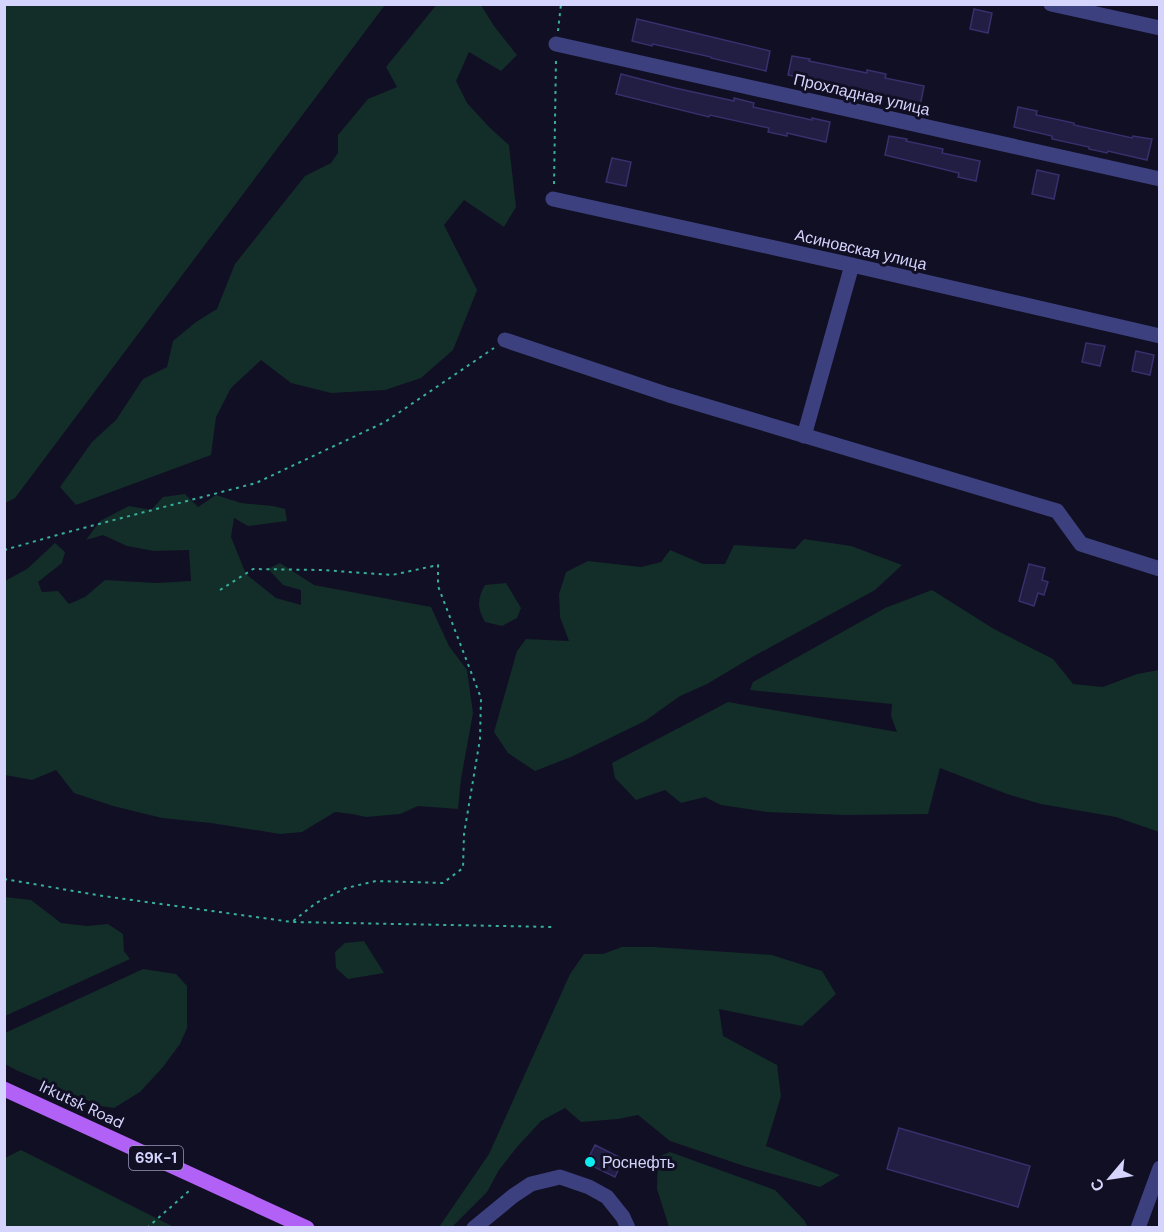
<svg xmlns="http://www.w3.org/2000/svg" width="1164" height="1232" font-family="'DM Sans',sans-serif">
  <style>
    .green { fill: #132d29 }
    .building { fill: #211d43; stroke: #37306d; stroke-width: 1.5 }
    .lines { fill: none; stroke-linecap: round; stroke-linejoin: round }
    .path { stroke: #36af9d; stroke-width: 2; stroke-dasharray: 3 4.5; stroke-linecap: butt }
    .minor { stroke: #3d407f; stroke-width: 15 }
    .major { stroke: #b261f6; stroke-width: 15 }
    .poi-dot { fill: #0eecef; stroke: #110f23; stroke-width: 2 }
    .labels { text-anchor: middle; stroke-width: 6; stroke-linejoin: round; paint-order: stroke }
    .shield { fill: #110f23; stroke: #9a99bc; stroke-width: 1.5 }
    .shield-label { font-size: 15px; font-weight: bold; fill: #d5d4fd }
    .street-label { font-size: 16px; fill: #d5d4fd; stroke: #110f23 }
    .poi-label { font-size: 16px; fill: #d5d4fd; stroke: #110f23; text-anchor: start }
  </style>
  <rect width="100%" height="100%" fill="#110f23"/>
  <!-- green -->
  <path class="green" d="M437 4 481 5 494 26 517 55 501 71 469 52 456 81 467 103 490 128 509 145 516 207 504 227 464 200 444 225 477 290 453 350 421 378 385 390 331 393 291 383 261 360 231 388 216 417 211 455 76 505 60 487 92 442 116 420 143 379 167 367 173 341 196 322 217 309 235 264 305 176 331 163 338 153V135L368 99 397 87 386 67Z
    M4 5H385L15 498 5 503Z
    M185 494 198 507 216 495 241 503 273 506 285 509 287 521 248 526 234 518 231 537 246 574 276 598 301 605V590L283 585 268 569 280 563 314 585 431 607 449 646 467 670 473 713 461 779 458 809 418 806 400 814 366 817 352 814 335 812 302 832 280 834 211 823 162 818 113 806 74 793 56 770 32 780 5 775V581L27 569 55 543 65 552 62 563 38 582 42 592 58 591 69 604 85 597 105 580 156 583 191 581 189 550 154 551 127 546 103 535 86 540 100 521 129 506 151 510 163 497Z
    M804 539 851 546 902 565 875 590 754 656 707 684 680 696 645 721 571 757 535 771 508 753 494 732 517 651 526 639 569 641 560 617 559 594 566 572 588 561 641 567 661 562 670 550 703 564H725L734 545 795 549Z
    M506 583 521 608 517 618 502 626 485 622C477 608 477 599 485 585Z
    M932 590 994 629 1053 659 1073 684 1103 687 1137 674 1159 670V832L1116 817 1041 804 1007 794 940 768 928 814 846 815 767 812 721 805 705 797 681 803 665 790 636 800 615 778 612 763 728 702 897 732 891 716 892 704 750 690 753 682 885 608Z
    M5 897 31 900 61 923 87 926 108 924 123 934 124 951 130 959 5 1016Z
    M364 941 384 973 348 979 336 968 335 952 345 943Z
    M622 947H654L772 955 822 971 836 994 802 1026 719 1009 723 1036 777 1065 781 1096 766 1146 840 1175 820 1187 744 1166 670 1141 638 1115 618 1119 581 1122 565 1108 541 1121 517 1147 499 1170 487 1192 452 1227H439L489 1154 570 974 584 954H603Z
    M143 969 176 974 187 986V1028L180 1044 163 1067 140 1092 114 1108 101 1106 16 1070 5 1064V1033Z
    M21 1150 174 1227H5V1158Z
    M670 1152 775 1190 804 1220 808 1227H669L657 1189 658 1157Z"/>
  <!-- building -->
  <path class="building" d="M974 9 992 13 988 33 970 29Z
    M637 19 770 51 766 71 711 58V57L653 44 652 46 632 41Z
    M792 56 810 59 809 61 867 73V70L886 74 885 78 924 86 920 106 901 102 902 99 845 87 844 89 825 85 826 83 788 75Z
    M621 74 675 88 734 101V98L754 103 753 107 812 120V118L830 122 826 142 787 133V136L768 132 769 128 710 115 709 117 616 94Z
    M1018 107 1037 111 1036 115 1074 123V125L1132 138 1133 136 1152 139 1147 160 1108 151 1107 153 1089 149V147L1052 139V136L1014 127Z
    M889 136 907 139 906 141 943 149 942 153 980 161 976 181 958 177 959 173 885 155Z
    M612 158 631 162 626 186 606 182Z
    M1037 170 1059 175 1054 199 1032 194Z
    M1086 343 1105 346 1100 366 1082 362Z
    M1136 351 1154 355 1150 375 1132 371Z
    M1029 564 1045 568 1042 580 1048 582 1044 595 1038 593 1034 606 1019 601Z
    M899 1128 1030 1166 1018 1207 887 1169Z
    M595 1145 623 1159 615 1177 586 1163Z"/>
  <g class="lines">
    <!-- path -->
    <path class="path" d="M558 31 561 4
      M554 184 556 58
      M4 550 68 532 256 483 385 422 494 348
      M220 590 253 569 322 570 392 575 438 565V586L481 698 480 739 464 834 463 868 443 883 376 881 346 888 316 903 292 922
      M4 879 103 896 292 922 554 927
      M147 1228 190 1190"/>
    <!-- minor -->
    <path class="minor" d="M1051 4 1160 28
      M556 44 1160 179
      M553 199 852 265 1160 336
      M505 340 669 395 1057 511 1081 544 1160 569
      M804 436 852 265
      M474 1228 513 1196 531 1184 560 1177 589 1187 607 1197 623 1217 628 1228
      M1138 1228 1160 1168"/>
    <!-- major -->
    <path class="major" d="M4 1089 307 1228"/>
  </g>
  <!-- markers -->
  <circle class="poi-dot" cx="590" cy="1162" r="6"/>
  <g class="labels">
    <!-- shield labels -->
    <rect class="shield" x="129" y="1146" width="54" height="24" rx="4.5"/>
    <g class="shield-label">
      <text x="156" y="1163">69К-1</text>
    </g>
    <!-- street labels -->
    <g class="street-label">
      <text transform="translate(862 94) rotate(13)" y="6">Прохладная улица</text>
      <text transform="translate(861 249) rotate(13)" y="6">Асиновская улица</text>
      <text transform="translate(82 1104) rotate(25)" y="6">Irkutsk Road</text>
    </g>
    <!-- poi labels -->
    <g class="poi-label">
      <text x="602" y="1168">Роснефть</text>
    </g>
  </g>
  <!-- border -->
  <rect width="1164" height="1232" fill="none" stroke="#d5d4fd" stroke-width="12"/>
  <!-- north arrow -->
  <g transform="translate(1110 1178) rotate(241)" stroke="#110f23" stroke-width="4.5" paint-order="stroke">
  <path d="M0-4.5L10 22L0 15L-10 22Z" fill="#d5d4fd"/>
  <text y="-9" font-size="16" font-weight="bold" text-anchor="middle" fill="#d5d4fd">С</text>
  </g>
</svg>
